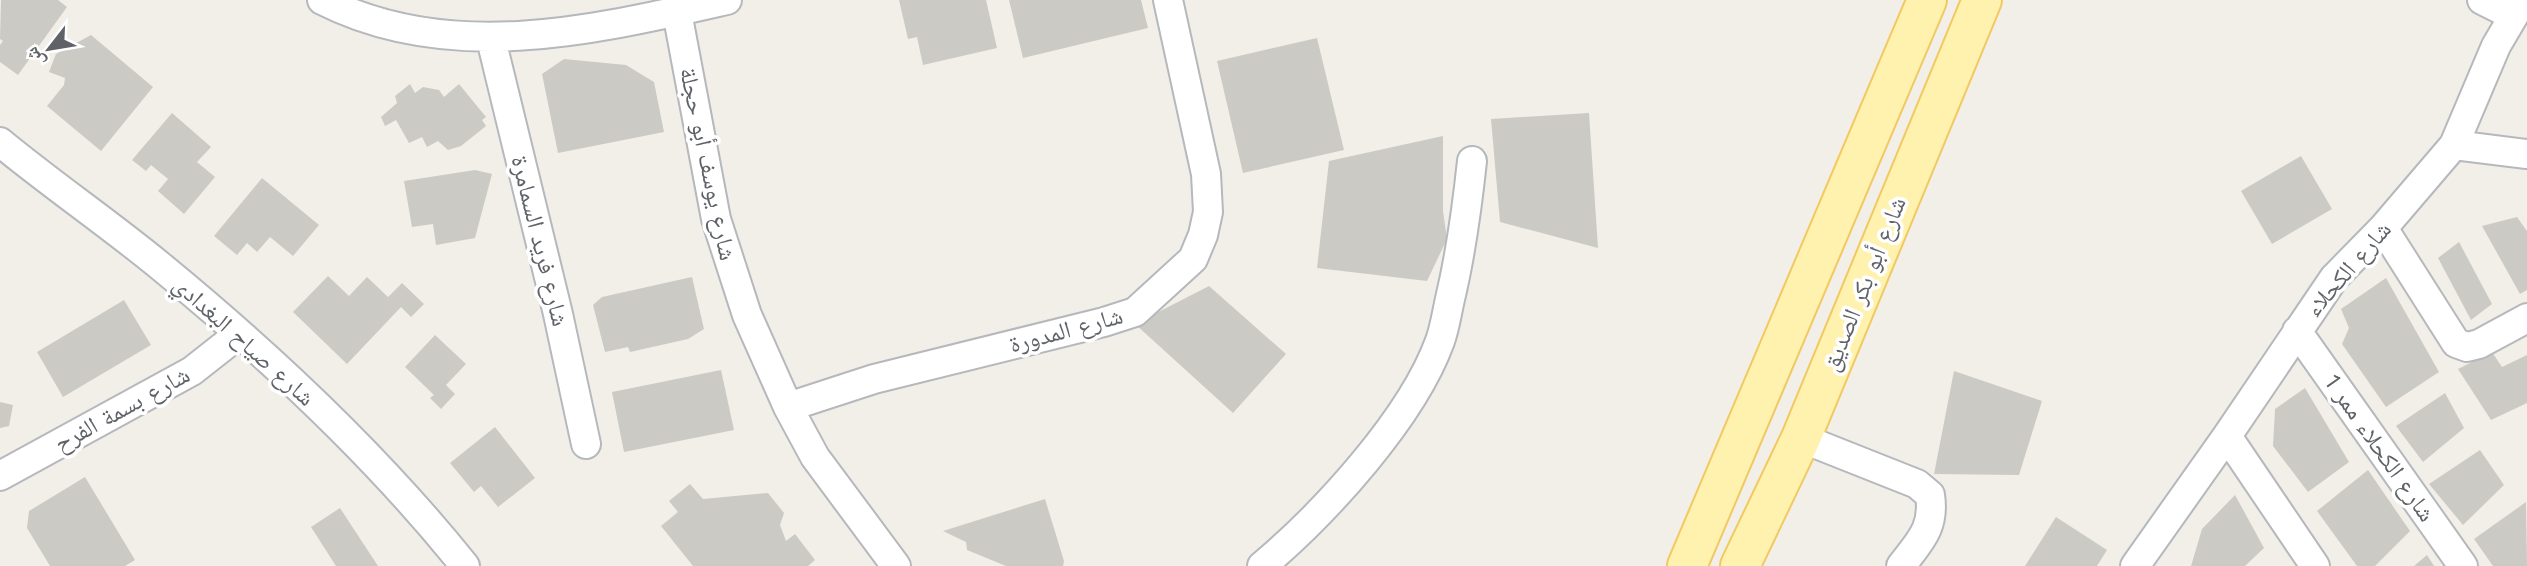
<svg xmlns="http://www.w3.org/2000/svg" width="2527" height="566" font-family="'Work Sans','Noto Naskh Arabic',sans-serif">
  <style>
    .building { fill: #cccac5 }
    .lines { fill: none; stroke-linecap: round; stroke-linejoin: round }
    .street-casing { stroke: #b5b8bc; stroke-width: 32 }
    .primary-casing { stroke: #f2c960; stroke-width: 42 }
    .street { stroke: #fff; stroke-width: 28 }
    .primary { stroke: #fff2af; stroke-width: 38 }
    .labels { text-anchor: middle; stroke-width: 7; stroke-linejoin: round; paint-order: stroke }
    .street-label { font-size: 24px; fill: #5f6368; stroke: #fff }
  </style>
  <rect width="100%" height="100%" fill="#f1efe8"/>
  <!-- building -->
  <path class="building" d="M1 0H58L67 7 18 75 0 62V45L3 41 0 39Z
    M899 0H986L997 48 923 65 917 37 908 39Z
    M1009 0H1141L1148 28 1023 58Z
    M91 35 153 87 101 151 47 106 64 85 65 78 49 72 56 54Z
    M1317 38 1344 150 1243 173 1217 61Z
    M564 59 626 65 654 82 664 132 558 153 542 74Z
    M410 84 415 93 423 87 439 90 444 97 459 84 486 117 482 120 486 126 461 146 448 150 438 141 427 147 422 137 409 143 396 120 385 126 381 117 397 103 395 96Z
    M172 113 211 147 197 162 215 177 184 214 158 191 168 179 151 165 146 171 132 160Z
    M1589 113 1598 248 1500 222 1491 119Z
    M1443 136V211L1447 239 1427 281 1317 268 1329 161Z
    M2301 156 2332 209 2272 244 2241 191Z
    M475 170 492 174 475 238 436 245 433 224 412 227 404 181Z
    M262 178 319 225 293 256 270 237 257 252 247 243 237 255 214 236Z
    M2517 217 2527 231V290L2520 294 2482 226Z
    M2459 242 2492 304 2471 320 2438 258Z
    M328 276 349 296 367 277 388 297 402 283 424 304 411 317 401 307 347 364 293 312Z
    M692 277 704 329 688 339 630 352 628 347 605 352 593 305 602 297Z
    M2386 278 2439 372 2386 407 2342 344 2349 328 2341 309Z
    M1209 286 1286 354 1233 413 1135 324Z
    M124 300 151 345 63 397 37 352Z
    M435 335 466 364 446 385 455 394 441 409 430 398 434 395 405 367Z
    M2492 352 2502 367 2527 355V403L2491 420 2458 369Z
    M721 370 734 430 624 452 612 392Z
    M1954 371 2042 401 2019 475 1934 474Z
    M2305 388 2349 462 2308 492 2273 446 2275 409Z
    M2445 393 2464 428 2423 462 2396 426Z
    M0 402 13 405 9 426 0 428Z
    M495 427 535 478 498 507 481 486 474 492 450 463Z
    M2480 450 2504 485 2463 525 2429 484Z
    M2368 470 2410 531 2375 566H2357L2317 511Z
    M85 477 135 560 125 566H50L27 528 29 511Z
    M690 484 703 499 768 493 784 513 780 525 786 541 795 534 815 560 808 566H693L661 526 678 512 669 501Z
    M2235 495 2264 548 2245 566H2191L2202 529Z
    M1045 499 1064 561 1063 566H1006L967 550 966 542 943 531Z
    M2526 502 2527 566H2493L2474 539Z
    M340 508 378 566H336L311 527Z
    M2056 517 2107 550 2097 566H2025Z
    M2427 555 2434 566H2414Z"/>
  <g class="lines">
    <!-- street casing -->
    <g class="street-casing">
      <path id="street" d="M322 0C450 65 595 30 727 0
        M2482 0 2512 15
        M677 12 716 219 747 315 788 407 815 457 896 566
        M491 39 558 314 586 444
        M0 142C52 185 108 223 159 265 270 356 376 455 465 566
        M2454 145 2527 154
        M2383 228 2456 343 2467 347 2479 344 2527 318
        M2297 331 2463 566
        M788 407 874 379 1104 322 1135 312 1193 259 1203 235 1208 212 1206 174 1168 0
        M2227 436 2315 566
        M1801 438 1917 484 1930 495C1935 528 1920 541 1901 566
        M0 476 192 371 239 334
        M1262 566C1325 513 1412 418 1440 341 1445 327 1447 312 1450 299 1461 253 1467 208 1472 161
        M2135 566 2227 436 2334 278 2383 228 2454 145 2496 46 2523 0"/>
    </g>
    <!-- primary casing -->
    <g class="primary-casing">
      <path id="primary" d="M1687 566 1927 0
        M1740 566 1801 438 1982 0"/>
    </g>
    <!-- street -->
    <use href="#street" class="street"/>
    <!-- primary -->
    <use href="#primary" class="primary"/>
  </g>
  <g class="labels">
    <!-- street labels -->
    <g class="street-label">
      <text transform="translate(708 164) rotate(78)" y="8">شارع يوسف أبو حجلة</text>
      <text transform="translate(540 241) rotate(76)" y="8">شارع فريد السمامرة</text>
      <text transform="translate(2348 269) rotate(-49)" y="8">شارع الكحلاء</text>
      <text transform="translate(1864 284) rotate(-68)" y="8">شارع أبو بكر الصديق</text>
      <text transform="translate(1066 330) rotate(-15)" y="8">شارع المدورة</text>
      <text transform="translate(244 341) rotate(42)" y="8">شارع صياح البغدادي</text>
      <text transform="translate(122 409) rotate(-29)" y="8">شارع بسمة الفرح</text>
      <text transform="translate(2380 448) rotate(55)" y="8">شارع الكحلاء ممر 1</text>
    </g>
  </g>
  <!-- north arrow -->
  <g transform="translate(49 49) rotate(239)" stroke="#ffffff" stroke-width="5" paint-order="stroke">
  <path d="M0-5L12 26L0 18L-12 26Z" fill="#5f6368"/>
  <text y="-10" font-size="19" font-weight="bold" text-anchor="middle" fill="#5f6368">ش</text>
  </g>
</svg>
